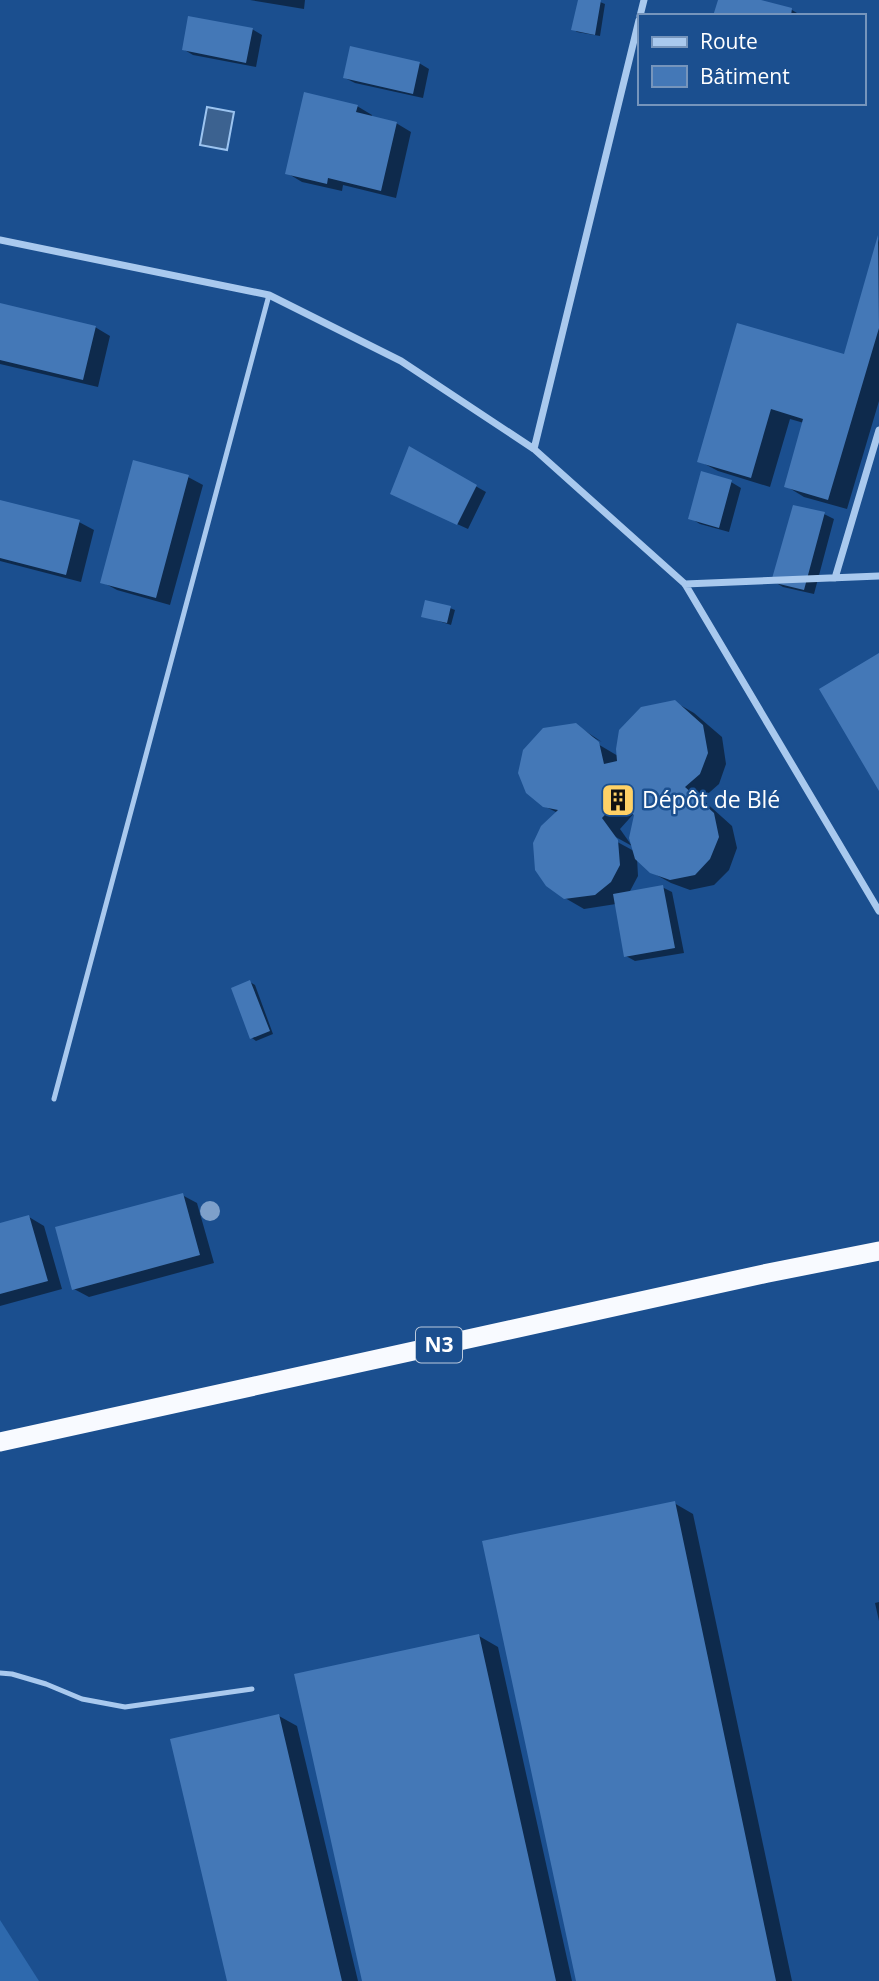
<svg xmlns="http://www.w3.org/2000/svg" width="879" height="1981" font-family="'Open Sans',sans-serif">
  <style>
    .green { fill: #2e69ad }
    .water { fill: #3c6290; stroke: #9cc4f0; stroke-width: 2 }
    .shadow { fill: #0007; fill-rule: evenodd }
    .building { fill: #4478b7 }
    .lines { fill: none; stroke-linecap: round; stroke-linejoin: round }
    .service { stroke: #a9c9ee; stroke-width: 5 }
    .minor { stroke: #a9c9ee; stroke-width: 7 }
    .trunk { stroke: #f8faff; stroke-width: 19 }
    .tree { fill: #7ea0ca }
    .labels { text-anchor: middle; stroke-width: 5; stroke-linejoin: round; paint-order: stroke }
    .shield { fill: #1b4f8f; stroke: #bbcadd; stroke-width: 2 }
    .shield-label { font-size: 21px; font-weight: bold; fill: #fff }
    .poi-label { font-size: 23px; fill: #fff; stroke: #1b4f8f; text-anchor: start }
  </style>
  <rect width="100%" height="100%" fill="#1b4f8f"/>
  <!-- green -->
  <path class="green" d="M0 1920 39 1981H0Z"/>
  <!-- water -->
  <path class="water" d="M207 107 234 112 227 150 200 145Z"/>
  <!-- shadow -->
  <path class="shadow" d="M250 0H305L304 9Z
    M580 0H595L605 4 600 36 577 32 573 29Z
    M720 0H754L792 10 802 16H715Z
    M252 29 262 35 256 67 193 55 183 49Z
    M419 63 429 69 423 98 355 83 345 78Z
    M357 106 372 115 371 118 396 123 411 132 396 198 343 185 342 191 302 182 287 173Z
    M879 239V401L847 509 804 497 786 486 804 423 790 419 770 487 718 471 699 461 739 326 845 356Z
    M0 305 95 327 110 336 98 387 0 364Z
    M410 449 486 492 468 529 402 499Z
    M188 477 203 485 170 605 117 590 102 582Z
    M731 482 741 488 729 532 700 524 690 518Z
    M0 502 79 522 94 530 81 582 0 561Z
    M824 514 834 519 814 594 783 587 773 581Z
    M450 608 455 610 451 625 423 616Z
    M675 702 694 713 722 737 726 764 719 784 702 799 732 826 737 848 729 870 714 885 690 890 671 883 651 872 637 858 638 876 629 893 662 887 672 892 684 953 635 961 626 956 616 904 584 909 565 898 558 813 544 806 576 725 602 742 592 737 591 740 618 756ZM637 810 634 851 610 838 612 835 632 846 620 829Z
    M250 982 255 985 273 1034 256 1041 252 1038Z
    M182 1195 197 1203 214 1263 89 1297 74 1289Z
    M29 1217 44 1226 62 1289 0 1306V1225Z
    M674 1503 693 1514 792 1981H577Z
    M879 1602V1621L875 1603Z
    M479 1636 498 1647 572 1981H364Z
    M279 1716 297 1726 358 1981H229Z"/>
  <!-- building -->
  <path class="building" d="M578 0H601L595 35 571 30Z
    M718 0H761L792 8 791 16H713Z
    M188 16 253 28 246 63 182 50Z
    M350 46 420 62 413 94 343 78Z
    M304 92 358 105 356 112 397 122 381 191 328 178 327 184 285 174Z
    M878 235 879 328 828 500 784 487 803 419 771 409 751 478 697 462 737 323 844 354Z
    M0 303 96 326 83 380 0 360Z
    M409 446 477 485 457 525 390 494Z
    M133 460 189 475 156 598 100 583Z
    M701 471 732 480 719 528 688 519Z
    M0 500 80 520 66 575 0 558Z
    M793 505 825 512 804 590 771 582Z
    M425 600 451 606 447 623 421 617Z
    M879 653V791L819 689Z
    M675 700 703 725 708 753 700 774 685 787 714 813 719 837 710 859 695 875 670 880 650 873 635 859 629 838 634 815 616 803 602 818 618 840 620 865 611 882 595 895 564 899 546 886 535 870 533 843 541 826 558 810 543 807 526 793 518 773 523 750 543 728 576 723 599 742 604 764 617 761 616 749 619 730 641 707Z
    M663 885 675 948 624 957 613 894Z
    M250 980 270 1031 250 1039 231 988Z
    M183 1193 200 1255 72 1290 55 1227Z
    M29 1215 48 1281 0 1294V1223Z
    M675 1501 776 1981H576L482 1541Z
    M479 1634 556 1981H362L294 1674Z
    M279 1714 342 1981H227L170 1739Z"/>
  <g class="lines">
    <!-- service -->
    <path class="service" d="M54 1099 269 295
      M0 1673 12 1674 46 1684 82 1699 125 1707 252 1689"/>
    <!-- minor -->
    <path class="minor" d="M640 16 644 0
      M0 240 269 295 401 361 534 449 685 584 879 911
      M534 449 639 20
      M835 578 879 430
      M685 584 879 576"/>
    <!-- trunk -->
    <path class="trunk" d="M0 1442 768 1273 879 1251"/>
  </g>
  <!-- trees -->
  <circle class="tree" cx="210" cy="1211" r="10"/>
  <!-- icons -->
  <defs>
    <g id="building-square" transform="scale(1.75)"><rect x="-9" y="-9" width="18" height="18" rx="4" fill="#ffd166" stroke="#1b4f8f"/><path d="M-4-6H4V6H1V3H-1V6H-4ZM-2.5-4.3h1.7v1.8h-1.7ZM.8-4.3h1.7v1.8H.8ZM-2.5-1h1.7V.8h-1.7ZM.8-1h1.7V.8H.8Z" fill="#111"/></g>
  </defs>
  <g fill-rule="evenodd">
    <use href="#building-square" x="618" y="800"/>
  </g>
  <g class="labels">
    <!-- shield labels -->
    <rect class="shield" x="416" y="1327.5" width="46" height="35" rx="5"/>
    <g class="shield-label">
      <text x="439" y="1352">N3</text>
    </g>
    <!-- poi labels -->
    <g class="poi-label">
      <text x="642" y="808">Dépôt de Blé</text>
    </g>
  </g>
  <!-- legend -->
  <rect x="638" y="14" width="228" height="91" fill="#1b4f8f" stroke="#7695bc" stroke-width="2"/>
  <rect x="652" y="37" width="35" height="10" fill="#a9c9ee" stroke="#7695bc" stroke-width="2"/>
  <text x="700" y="49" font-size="21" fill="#ffffff">Route</text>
  <rect x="652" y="66" width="35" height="21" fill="#4478b7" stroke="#7695bc" stroke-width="2"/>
  <text x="700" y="84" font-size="21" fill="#ffffff">Bâtiment</text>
</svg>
